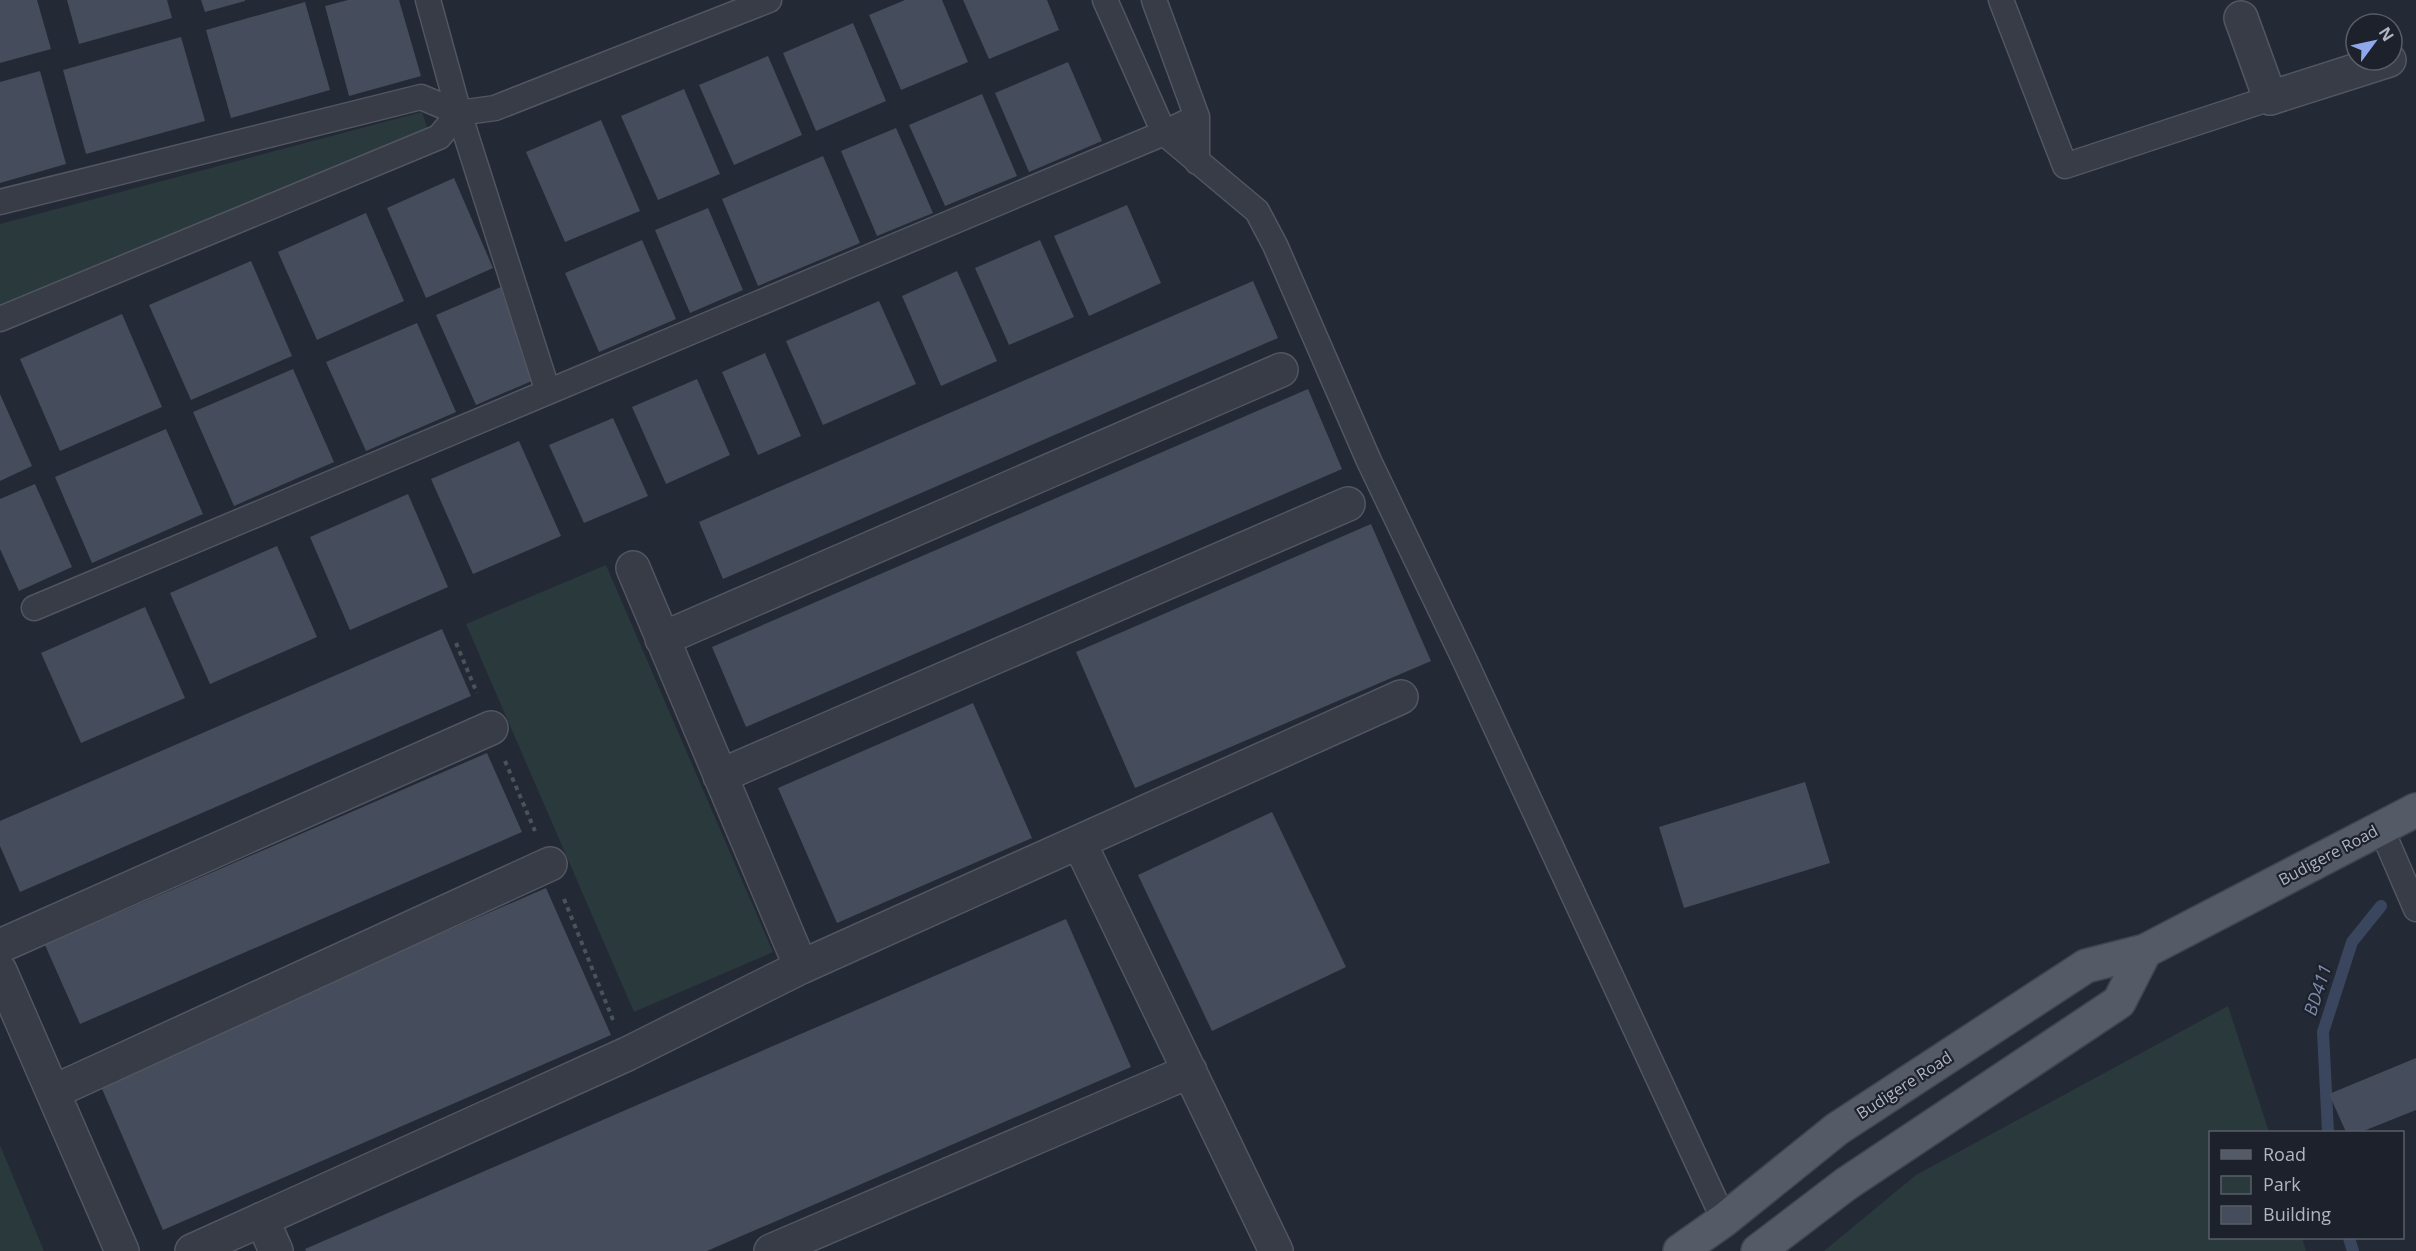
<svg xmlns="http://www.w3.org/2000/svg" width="2416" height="1251" font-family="'Open Sans',sans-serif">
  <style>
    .green { fill: #29393c }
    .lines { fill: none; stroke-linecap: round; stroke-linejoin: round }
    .stream { stroke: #3a455e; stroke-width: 12 }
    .building { fill: #454c5b }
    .service-casing { stroke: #525662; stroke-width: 27 }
    .minor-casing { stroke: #525662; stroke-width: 36 }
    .primary-casing { stroke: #404550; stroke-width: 36 }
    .path { stroke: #475459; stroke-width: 4; stroke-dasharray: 4.5 4.5; stroke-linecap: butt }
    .service { stroke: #373c47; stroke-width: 24 }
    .minor { stroke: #373c47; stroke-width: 33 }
    .primary { stroke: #555a67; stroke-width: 33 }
    .labels { text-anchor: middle; stroke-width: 4.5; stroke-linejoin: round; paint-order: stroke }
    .street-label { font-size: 16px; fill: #b2b6c3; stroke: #1c212c }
    .water-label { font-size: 18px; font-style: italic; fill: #7c8aa9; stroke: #1c212c }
  </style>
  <rect width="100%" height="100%" fill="#242936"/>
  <!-- green -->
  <path class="green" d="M422 112 428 130 0 307V224Z
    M606 565 773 952 634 1012 466 624Z
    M2228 1006 2269 1132H2210V1238H2302L2306 1251H1824L1916 1175Z
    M0 1145 44 1251H0Z"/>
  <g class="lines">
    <!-- stream -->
    <path class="stream" d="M2328 1132 2323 1032 2352 942 2381 906
      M2349 1238 2353 1251"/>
  </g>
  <!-- building -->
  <path class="building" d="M0 0H37L51 49 0 63Z
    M67 0H167L172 18 79 44Z
    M201 0H245V1L205 12Z
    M348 0H399L421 76 349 96 325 6Z
    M905 0H942L968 62 901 90 869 15Z
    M963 0H1047L1059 30 989 59Z
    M305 2 330 90 231 118 206 30Z
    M853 23 886 101 816 131 783 53Z
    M181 37 205 121 86 154 63 70Z
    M768 56 802 135 734 165 699 85Z
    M1068 62 1102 141 1029 172 995 93Z
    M40 71 66 164 0 183V82Z
    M684 89 720 174 658 200 621 116Z
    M982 94 1017 176 945 206 909 125Z
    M601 120 640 211 565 242 526 152Z
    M896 128 933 213 877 236 841 151Z
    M823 156 860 243 758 286 722 199Z
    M454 178 493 268 426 298 387 208Z
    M1127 205 1161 283 1089 316 1054 236Z
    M708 208 743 290 690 313 655 230Z
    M366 213 404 301 317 340 278 252Z
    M642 240 676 319 599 352 565 273Z
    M1040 240 1074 317 1009 345 975 268Z
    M251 261 292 356 191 400 149 305Z
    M957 271 997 361 941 386 902 296Z
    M1253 281 1278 338 723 579 699 522Z
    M501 287 541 377 476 405 436 315Z
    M879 301 916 384 823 425 786 341Z
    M122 314 162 407 60 451 20 359Z
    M417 323 456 412 366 451 326 362Z
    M765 353 801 436 758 455 722 372Z
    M293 369 334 462 234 506 193 412Z
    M697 379 730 455 666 484 632 407Z
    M1308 389 1342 469 746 727 712 647Z
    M0 394 32 466 0 481Z
    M613 418 648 496 584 523 549 445Z
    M166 429 203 514 92 563 55 477Z
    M519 441 561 536 473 574 431 479Z
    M35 484 72 567 19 591 0 549V499Z
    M408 494 448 587 350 630 310 537Z
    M1371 524 1431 661 1135 788 1076 652Z
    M277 546 317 637 210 684 170 593Z
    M145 607 185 698 81 743 41 653Z
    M442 629 471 696 20 892 0 846V821Z
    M973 703 1032 838 837 923 778 788Z
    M487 753 522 832 80 1024 45 945Z
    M1805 782 1830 863 1684 908 1659 827Z
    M1272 812 1346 967 1212 1031 1138 875Z
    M546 888 611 1035 163 1230 99 1082Z
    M1066 919 1131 1067 707 1251H306L305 1249Z
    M2416 1058V1110L2361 1132H2346L2329 1094Z"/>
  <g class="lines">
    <!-- service casing -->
    <g class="service-casing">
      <path id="service" d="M428 0 459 113 548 392
        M1105 0 1164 133 1257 211 1275 245 1369 461 1465 661 1724 1220
        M1154 0 1197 117V162
        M2001 0 2065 166 2265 100
        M0 202 421 97 459 113 495 108 769 0
        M0 319 439 137 459 113
        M34 608 1164 133 1197 117
        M2381 828 2416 909"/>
    </g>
    <!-- minor casing -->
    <g class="minor-casing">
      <path id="minor" d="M2241 18 2270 98 2389 60
        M633 568 801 967
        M662 639 1281 370
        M720 776 1348 504
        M1079 842 1276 1251
        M0 946 491 728
        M0 971 122 1251
        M53 1092 550 864
        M262 1219 276 1251
        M192 1251 627 1054 801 967 1401 697
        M771 1251 1190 1071"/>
    </g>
    <!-- primary casing -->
    <g class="primary-casing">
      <path id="primary" d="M1680 1251 1724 1220 1837 1129 2086 966 2145 951 2416 810
        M1758 1251 1846 1184 2119 1002 2145 951"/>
    </g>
    <!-- path -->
    <path class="path" d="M456 643 477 693
      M505 761 535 831
      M564 899 613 1020"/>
    <!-- service -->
    <use href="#service" class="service"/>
    <!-- minor -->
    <use href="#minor" class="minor"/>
    <!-- primary -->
    <use href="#primary" class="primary"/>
  </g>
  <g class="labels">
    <!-- street labels -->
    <g class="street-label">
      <text transform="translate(2328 855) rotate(-28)" y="6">Budigere Road</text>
      <text transform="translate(1904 1085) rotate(-33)" y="6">Budigere Road</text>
    </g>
    <!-- water labels -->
    <g class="water-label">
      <text transform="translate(2318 990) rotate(-72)" y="6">BD411</text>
    </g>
  </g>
  <!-- legend -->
  <rect x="2209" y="1131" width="195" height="108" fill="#1c212c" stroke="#585d68" stroke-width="1.5"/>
  <rect x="2221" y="1150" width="30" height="9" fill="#555a67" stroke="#585d68" stroke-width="1.5"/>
  <text x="2263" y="1161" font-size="18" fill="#b2b6c3">Road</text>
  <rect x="2221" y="1176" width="30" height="18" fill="#29393c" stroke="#585d68" stroke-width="1.5"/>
  <text x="2263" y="1191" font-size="18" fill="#b2b6c3">Park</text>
  <rect x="2221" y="1206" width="30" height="18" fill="#454c5b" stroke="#585d68" stroke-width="1.5"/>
  <text x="2263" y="1221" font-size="18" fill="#b2b6c3">Building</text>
  <!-- north arrow -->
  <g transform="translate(2374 42) rotate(57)"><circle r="28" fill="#1c212c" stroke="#585d68" stroke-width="1.5"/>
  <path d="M0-4.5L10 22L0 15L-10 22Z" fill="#8fa8eb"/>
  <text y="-9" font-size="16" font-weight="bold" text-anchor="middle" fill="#b2b6c3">N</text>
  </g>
</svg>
